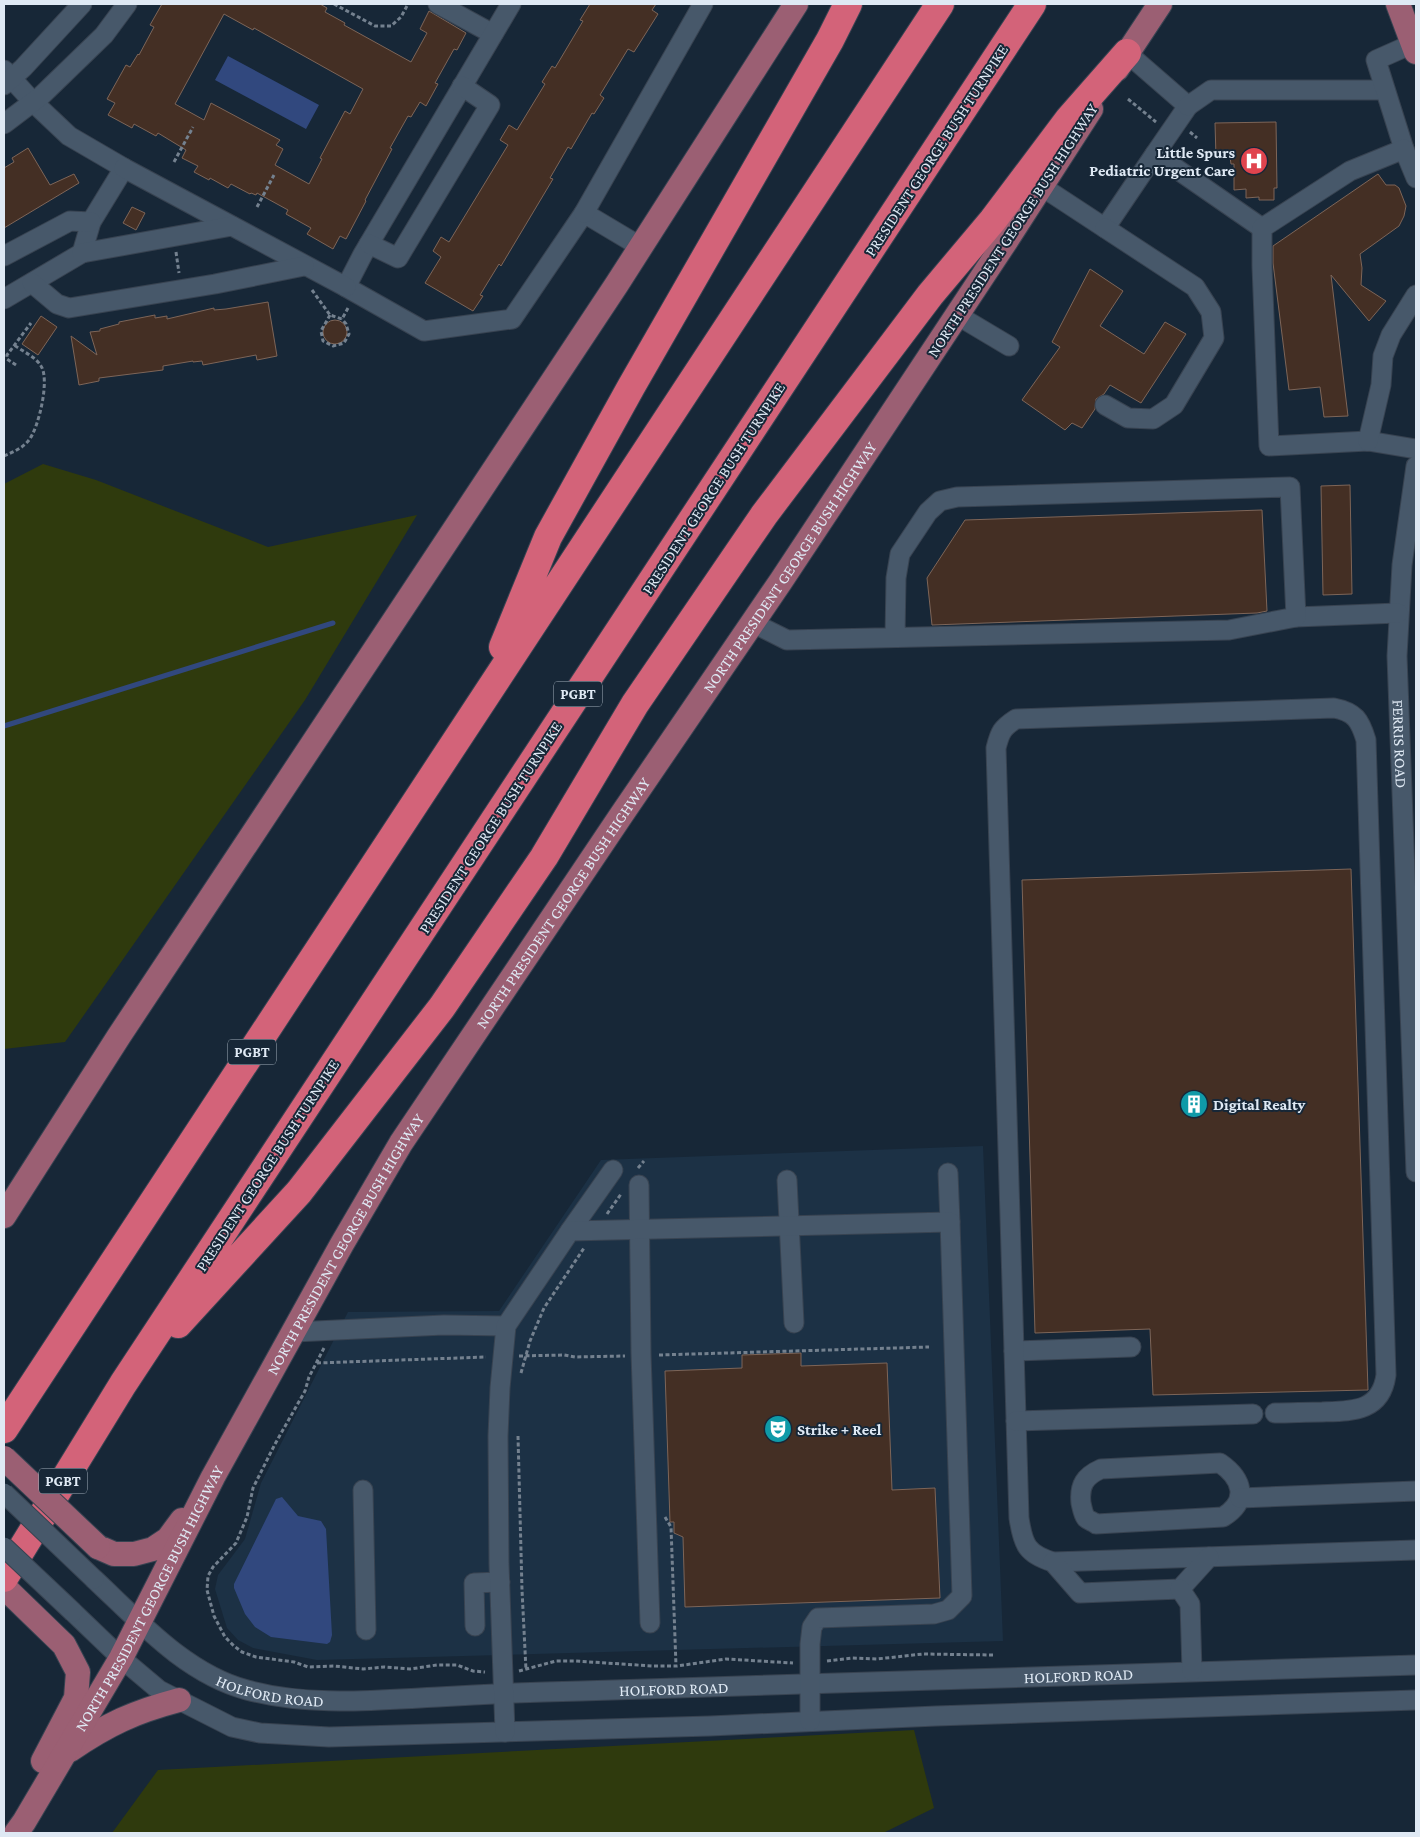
<svg xmlns="http://www.w3.org/2000/svg" width="1420" height="1837" font-family="'Crimson Pro',serif">
  <style>
    .built { fill: #1c3145 }
    .green { fill: #2f3a0d }
    .water { fill: #31487e }
    .lines { fill: none; stroke-linecap: round; stroke-linejoin: round }
    .stream { stroke: #31487e; stroke-width: 5 }
    .building { fill: #442f24; stroke: #7d6558; fill-rule: evenodd }
    .minor-casing { stroke: #384351; stroke-width: 21 }
    .major-casing { stroke: #384351; stroke-width: 26 }
    .highway-casing { stroke: #384351; stroke-width: 30 }
    .path { stroke: #74818f; stroke-width: 3; stroke-dasharray: 4 2.5; stroke-linecap: butt }
    .minor { stroke: #47586a; stroke-width: 19 }
    .major { stroke: #9b5f73; stroke-width: 24 }
    .highway { stroke: #d36379; stroke-width: 28 }
    .minor-bridge-casing { stroke: #384351; stroke-width: 21; stroke-linecap: butt }
    .major-bridge-casing { stroke: #384351; stroke-width: 26; stroke-linecap: butt }
    .minor-bridge { stroke: #47586a; stroke-width: 19 }
    .major-bridge { stroke: #9b5f73; stroke-width: 24 }
    .labels { text-anchor: middle; stroke-width: 4; stroke-linejoin: round; paint-order: stroke }
    .shield { fill: #172737; stroke: #a3afbb; stroke-width: 1 }
    .shield-label { font-size: 15px; font-weight: bold; fill: #dfe9f4 }
    .street-label { font-size: 16px; fill: #dfe9f4; stroke: #172737 }
    .poi-label { font-size: 16px; font-weight: bold; fill: #dfe9f4; stroke: #172737; text-anchor: start }
  </style>
  <rect width="100%" height="100%" fill="#172737"/>
  <!-- built -->
  <path class="built" d="M983 1146 1003 1641 317 1660 253 1648 238 1640 227 1628 215 1589 218 1575 245 1539 261 1483 348 1312 499 1311 601 1160Z"/>
  <!-- green -->
  <path class="green" d="M43 464 96 480 268 547 417 515 305 700 65 1042 4 1049V484Z
    M914 1730 934 1808 883 1833H112L158 1770Z"/>
  <!-- water -->
  <path class="water" d="M228 56 319 105 306 129 215 80Z
    M282 1497 298 1516 321 1521 326 1529 332 1635 330 1642 327 1644 271 1637 255 1627 245 1614 234 1588V1584L276 1499Z"/>
  <g class="lines">
    <!-- stream -->
    <path class="stream" d="M4 726 333 623"/>
  </g>
  <!-- building -->
  <path class="building" d="M162 4H320L327 8 325 12 345 23 344 25 411 62 427 33 420 29 429 11 466 33 457 50 454 49 435 83 438 84 426 106 420 102 411 117 408 116 390 148 392 149 365 200 366 201 346 239 340 236 333 249 307 234 311 228 286 214 288 210 257 193 256 195 251 193 250 194 231 184 228 188 210 178 209 180 194 172 198 166 182 158 186 150 158 133 156 136 134 124 132 128 108 115 115 103 107 99 126 65 130 67 138 54 139 55 154 27 150 25ZM224 14 253 30 254 28 363 89 350 114 345 111 320 158 322 159 309 184 275 165 283 149 276 145 280 140 211 103 204 120 175 104Z
    M590 4H656L652 10 658 14 634 52 628 49 600 95 604 98 594 114 592 113 571 149 568 147 550 178 553 179 501 266 499 264 480 295 483 296 473 311 425 283 441 257 433 251 441 237 449 242 508 145 500 140 509 125 517 130 545 84 542 82 552 66 555 68 583 21 580 20Z
    M1276 122 1277 188H1274V200H1259V197L1246 198V189L1234 190V164H1231L1230 157H1216L1215 123Z
    M28 148 50 185 74 174 79 183 4 228V168L14 162 12 158Z
    M1378 174 1386 185H1395L1399 188 1406 206 1404 216 1399 226 1360 254 1362 268 1361 285 1386 301 1369 321 1331 275 1348 416 1324 417 1320 387 1289 390 1273 263V246Z
    M132 207 145 213 136 230 123 223Z
    M1090 269 1123 291 1100 326 1144 354 1165 322 1186 334 1141 403 1110 385 1104 394 1096 399 1095 409 1082 428 1072 423 1065 430 1022 400 1060 347 1052 342Z
    M268 302 277 356 257 360 256 355 203 365 202 361 193 362V361L163 366V370L99 378V381L79 385 71 336 97 355 90 332 100 331V329L119 324V322L155 315V318L167 316V319L214 308V310L226 309Z
    M41 316 57 327 38 355 22 344Z
    M323 332a12 12 0 1 1 24 0a12 12 0 1 1-24 0Z
    M1350 485 1352 594 1323 595 1321 486Z
    M1262 510 1267 611 1257 613 932 625 927 578 965 520Z
    M1351 869 1368 1390 1153 1395 1150 1329 1035 1333 1022 880Z
    M801 1353V1366L887 1363 892 1490 935 1488 940 1598 685 1607 683 1537 674 1533V1522H670L665 1371 742 1368V1355Z"/>
  <g class="lines">
    <!-- minor casing -->
    <g class="minor-casing">
      <g id="minor">
        <path d="M438 4 493 34"/>
        <path d="M511 4 363 254 346 287 424 331 512 319 584 213 641 247"/>
        <path d="M1127 53 1188 106 1155 154 1262 228"/>
        <path d="M4 70 33 102 69 136 124 168 91 222 82 253 4 299"/>
        <path d="M4 85 23 68 82 4"/>
        <path d="M1188 106 1211 90H1385"/>
        <path d="M4 124 41 96 104 35 127 4"/>
        <path d="M1404 149 1376 60 1412 44"/>
        <path d="M124 168 346 287"/>
        <path d="M1416 178 1404 149 1350 171 1262 228V266L1269 446 1368 441 1416 449"/>
        <path d="M1041 186 1105 228 1155 154"/>
        <path d="M584 213 703 4"/>
        <path d="M1105 228 1195 287 1211 312 1214 338 1174 405 1153 419 1128 418 1105 405"/>
        <path d="M369 244 398 258 490 105 462 86"/>
        <path d="M82 253 232 226"/>
        <path d="M4 256 70 221 91 222"/>
        <path d="M32 283 57 304 69 308 215 284 304 266"/>
        <path d="M957 315 1009 346"/>
        <path d="M1368 441 1381 385 1383 356 1391 335 1416 295"/>
        <path id="s1" d="M1416 466 1402 565 1397 656 1416 1172"/>
        <path d="M1296 617 1398 613"/>
        <path d="M753 623 787 640 1229 630 1296 617 1290 487 957 497 940 501 928 512 900 554 896 578 895 637"/>
        <path d="M948 1173 950 1222"/>
        <path d="M787 1180 794 1323"/>
        <path d="M639 1185 641 1353 650 1623"/>
        <path d="M570 1231 613 1170"/>
        <path d="M294 1332 444 1325 506 1326"/>
        <path d="M1014 1351 1131 1347"/>
        <path d="M1275 1413C1291 1413 1306 1412 1322 1412 1352 1411 1381 1412 1386 1375L1366 740C1360 720 1355 712 1334 708L1016 719C1002 728 1000 732 996 748L1019 1518C1023 1545 1027 1554 1053 1562L1416 1550"/>
        <path d="M1016 1421 1253 1414"/>
        <path d="M1220 1463C1243 1479 1249 1501 1223 1517L1096 1524C1094 1522 1088 1520 1086 1518 1083 1514 1082 1507 1081 1503 1079 1485 1085 1476 1101 1469Z"/>
        <path d="M363 1490 366 1630"/>
        <path d="M1240 1498 1416 1491"/>
        <path d="M1053 1562 1080 1593 1180 1589 1209 1557"/>
        <path id="s2" d="M94 1579C139 1621 186 1674 247 1690 309 1707 375 1700 438 1697 486 1694 534 1692 581 1691 860 1684 1138 1672 1416 1665"/>
        <path d="M1180 1589 1190 1604 1192 1671"/>
        <path d="M73 1612 121 1658 159 1690 232 1727 260 1733 329 1737 710 1726 936 1716 1416 1700"/>
        <path d="M475 1626 474 1583 500 1582"/>
        <path d="M505 1732 499 1564 498 1436 500 1388 506 1326 570 1231 950 1222 962 1596 948 1610 934 1614 818 1618 812 1627 810 1644V1721"/>
      </g>
    </g>
    <!-- major casing -->
    <g class="major-casing">
      <g id="major">
        <path d="M1398 4 1416 52"/>
        <path d="M1117 69 1160 4"/>
        <path d="M4 1216 119 1036 617 284 796 4"/>
        <path d="M98 1547 114 1554H134L153 1549 168 1539 182 1520"/>
        <path d="M4 1587 64 1645 78 1672 76 1698 43 1761"/>
        <path d="M70 1750C108 1724 134 1712 179 1700"/>
        <path id="s3" d="M16 1833 24 1822 121 1658 213 1477 342 1244 401 1143 622 814 781 581 1008 238 1091 109"/>
      </g>
    </g>
    <!-- highway casing -->
    <g class="highway-casing">
      <path id="highway" d="M503 647 548 537 631 387 830 40 848 4
        M178 1324 299 1192 442 1007 544 857 635 704 764 515 930 295 993 220 1069 119 1127 53
        M4 1429 940 4
        M4 1578 123 1384 1032 4"/>
    </g>
    <!-- path -->
    <path class="path" d="M334 4 375 26H391L401 17 408 4
      M1128 99 1156 122
      M1190 132 1197 138
      M174 162 193 127
      M257 207 274 175
      M176 252 179 273
      M312 290 330 315 342 319 348 308
      M330 315 321 331 323 341 333 346 344 343 349 334 346 324 342 319
      M16 365 7 359V355L31 323
      M4 456C13 452 23 448 29 440 39 427 50 379 41 366 36 357 22 351 14 345
      M638 1168 644 1161
      M607 1214 621 1194
      M324 1348 309 1377 305 1391 275 1444 253 1488 247 1517 236 1543 213 1567 208 1576 207 1590 214 1616 225 1637 234 1646 242 1652 256 1657 294 1662 308 1667 334 1666 363 1669 384 1667 410 1669 437 1665H457L473 1671 485 1672
      M659 1355 929 1347
      M519 1356 564 1355 575 1357 625 1356
      M317 1363 486 1357
      M521 1373 530 1341 544 1308 584 1248
      M518 1436 522 1590 526 1670
      M665 1517 671 1527 676 1666
      M827 1661 852 1658 877 1659 923 1654 993 1655
      M519 1671 556 1661H575L652 1666H677L726 1659 793 1663"/>
    <!-- minor -->
    <use href="#minor" class="minor"/>
    <!-- major -->
    <use href="#major" class="major"/>
    <!-- highway -->
    <use href="#highway" class="highway"/>
    <!-- minor-bridge casing -->
    <g class="minor-bridge-casing">
      <path id="minor-bridge" d="M4 1493 94 1579
        M4 1547 73 1612"/>
    </g>
    <!-- major-bridge casing -->
    <g class="major-bridge-casing">
      <path id="major-bridge" d="M4 1458 98 1547"/>
    </g>
    <!-- minor-bridge -->
    <use href="#minor-bridge" class="minor-bridge"/>
    <!-- major-bridge -->
    <use href="#major-bridge" class="major-bridge"/>
  </g>
  <!-- icons -->
  <defs>
    <g id="hospital-disc" transform="scale(1.4375)"><circle r="9.5" fill="#e0444e" stroke="#172737"/><path d="M-5-5h3v3.5h4V-5h3V5h-3V1.5h-4V5h-3Z" fill="#fff"/></g>
    <g id="building-disc" transform="scale(1.4375)"><circle r="9.5" fill="#0f9aa8" stroke="#172737"/><path d="M-4-6H4V6H1V3H-1V6H-4ZM-2.5-4.3h1.7v1.8h-1.7ZM.8-4.3h1.7v1.8H.8ZM-2.5-1h1.7V.8h-1.7ZM.8-1h1.7V.8H.8Z" fill="#fff"/></g>
    <g id="theatre-disc" transform="scale(1.4375)"><circle r="9.5" fill="#0f9aa8" stroke="#172737"/><path d="M-5-5.5Q0-4 5-5.5V0Q5 5 0 6Q-5 5-5 0ZM-3.3-2.5H-1v1.5H-3.3ZM1-2.5H3.3v1.5H1ZM-2.8 1Q0 5.5 2.8 1Z" fill="#fff"/></g>
  </defs>
  <g fill-rule="evenodd">
    <use href="#hospital-disc" x="1254" y="161"/>
    <use href="#building-disc" x="1194" y="1104"/>
    <use href="#theatre-disc" x="778" y="1429"/>
  </g>
  <g class="labels">
    <!-- shield labels -->
    <g class="shield">
      <rect x="554" y="681.5" width="48" height="25" rx="4"/>
      <rect x="228" y="1039.5" width="48" height="25" rx="4"/>
      <rect x="39" y="1468.5" width="48" height="25" rx="4"/>
    </g>
    <g class="shield-label">
      <text x="578" y="699">PGBT</text>
      <text x="252" y="1057">PGBT</text>
      <text x="63" y="1486">PGBT</text>
    </g>
    <!-- street labels -->
    <g class="street-label">
      <text transform="translate(936 150) rotate(-57)" y="6">PRESIDENT GEORGE BUSH TURNPIKE</text>
      <text transform="translate(1012 230) rotate(-57)" y="6">NORTH PRESIDENT GEORGE BUSH HIGHWAY</text>
      <text transform="translate(713 488) rotate(-57)" y="6">PRESIDENT GEORGE BUSH TURNPIKE</text>
      <text dy="6" stroke="none"><textPath href="#s3" startOffset="1485">NORTH PRESIDENT GEORGE BUSH HIGHWAY</textPath></text>
      <text dy="6" stroke="none"><textPath href="#s1" startOffset="279">FERRIS ROAD</textPath></text>
      <text transform="translate(490 827) rotate(-57)" y="6">PRESIDENT GEORGE BUSH TURNPIKE</text>
      <text dy="6" stroke="none"><textPath href="#s3" startOffset="1080">NORTH PRESIDENT GEORGE BUSH HIGHWAY</textPath></text>
      <text transform="translate(267 1165) rotate(-57)" y="6">PRESIDENT GEORGE BUSH TURNPIKE</text>
      <text dy="6" stroke="none"><textPath href="#s3" startOffset="675">NORTH PRESIDENT GEORGE BUSH HIGHWAY</textPath></text>
      <text dy="6" stroke="none"><textPath href="#s3" startOffset="270">NORTH PRESIDENT GEORGE BUSH HIGHWAY</textPath></text>
      <text dy="6" stroke="none"><textPath href="#s2" startOffset="1024">HOLFORD ROAD</textPath></text>
      <text dy="6" stroke="none"><textPath href="#s2" startOffset="214">HOLFORD ROAD</textPath></text>
      <text dy="6" stroke="none"><textPath href="#s2" startOffset="619">HOLFORD ROAD</textPath></text>
    </g>
    <!-- poi labels -->
    <g class="poi-label">
      <text x="1235" y="158" text-anchor="end">Little Spurs<tspan x="1235" dy="18">Pediatric Urgent Care</tspan></text>
      <text x="1213" y="1110">Digital Realty</text>
      <text x="797" y="1435">Strike + Reel</text>
    </g>
  </g>
  <!-- border -->
  <rect width="1420" height="1837" fill="none" stroke="#dfe9f4" stroke-width="10"/>
</svg>
